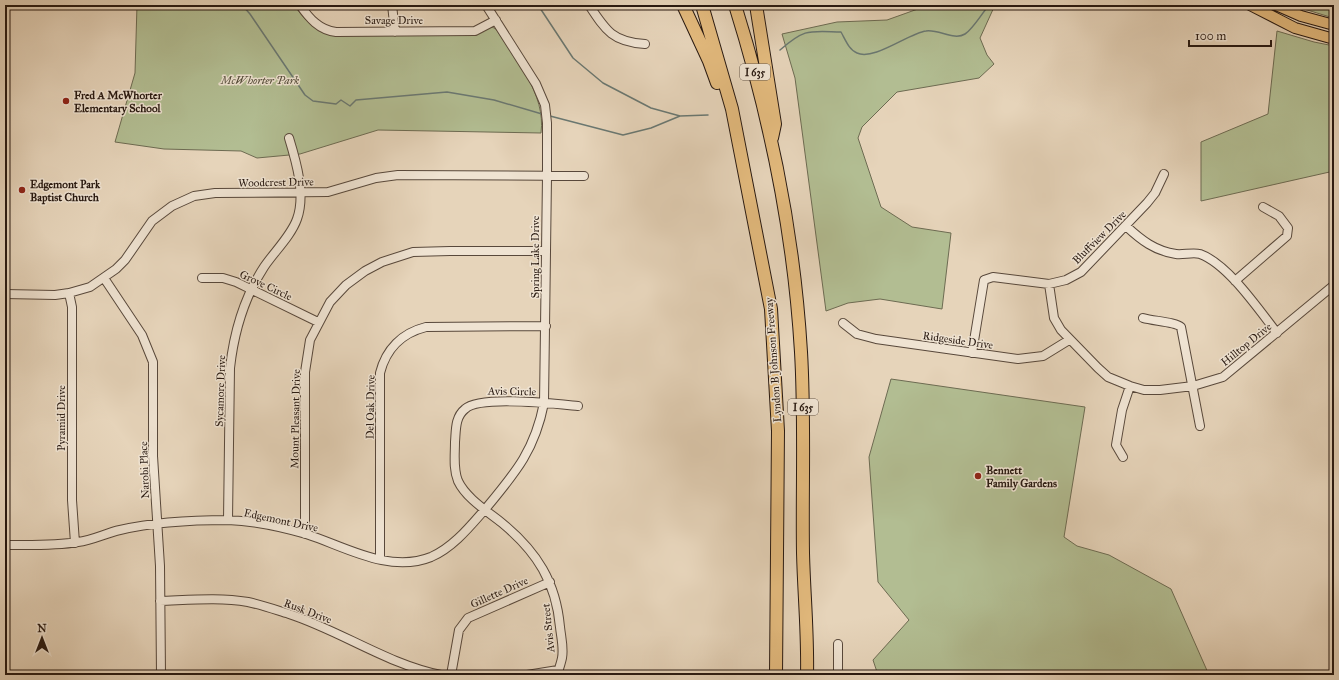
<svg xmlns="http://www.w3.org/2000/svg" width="1339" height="680" font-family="'IM FELL Great Primer',serif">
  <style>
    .green { fill: #b2bd92; stroke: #6d6b52 }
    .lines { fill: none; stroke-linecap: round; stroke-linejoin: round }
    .stream { stroke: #6a7872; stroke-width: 1.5 }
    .minor-casing { stroke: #58483b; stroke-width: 10 }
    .major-casing { stroke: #281911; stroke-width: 12 }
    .highway-casing { stroke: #281911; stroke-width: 14 }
    .minor { stroke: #efe3d2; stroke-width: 8 }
    .major { stroke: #e3ba7d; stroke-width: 10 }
    .highway { stroke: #e3ba7d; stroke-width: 12 }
    .poi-dot { fill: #8f2418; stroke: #efe3d2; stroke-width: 1.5 }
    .labels { text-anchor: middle; stroke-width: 3; stroke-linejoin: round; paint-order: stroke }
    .shield { fill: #efe3d2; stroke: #64564b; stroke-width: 1 }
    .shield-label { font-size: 10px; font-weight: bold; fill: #281911 }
    .street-label { font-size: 11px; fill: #281911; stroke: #efe3d2 }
    .park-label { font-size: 11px; font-style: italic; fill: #514a38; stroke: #efe3d2 }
    .poi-label { font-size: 11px; font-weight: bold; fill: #281911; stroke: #efe3d2; text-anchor: start }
  </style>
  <rect width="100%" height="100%" fill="#e6d4ba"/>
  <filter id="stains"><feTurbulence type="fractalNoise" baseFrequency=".005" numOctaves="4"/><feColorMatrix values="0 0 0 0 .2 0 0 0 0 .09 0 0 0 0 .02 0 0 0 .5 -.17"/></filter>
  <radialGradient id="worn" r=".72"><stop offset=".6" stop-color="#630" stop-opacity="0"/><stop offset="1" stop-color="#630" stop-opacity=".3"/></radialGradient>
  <!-- green -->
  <path class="green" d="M137 5H294C306 22 314 30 335 35L474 34 492 27 496 29C516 60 546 94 541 133L378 130 300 154 257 158 241 151 164 149 115 142 135 73Z
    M929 5H995L980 38 987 55 994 64 979 78 897 92 862 127 858 138 881 207 912 227 951 233 942 309 880 299 848 303 826 311 795 78 782 34 837 22 887 20Z
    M1291 5H1334V18L1330 17Z
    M1277 31 1314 42 1334 46V171L1201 201V142L1268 114Z
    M891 379 1085 407 1064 537 1077 546 1109 555 1171 589 1209 675H878L873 660 909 620 878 582 869 457Z"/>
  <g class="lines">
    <!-- stream -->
    <path class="stream" d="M242 5 250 14 305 95 313 101 336 104 341 100 350 106 356 100 447 92 494 100 542 114
      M538 5 573 58 603 83 651 108 680 116 708 115
      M780 50C805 28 809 31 841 32 845 39 849 50 857 53 874 61 909 33 926 31 939 29 954 41 965 34 973 29 983 12 989 5
      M550 116 623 135 651 128 680 116"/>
    <!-- minor casing -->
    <g class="minor-casing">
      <path id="minor" d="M300 5C309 18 319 30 336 32L475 31 496 20
        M392 5 395 32
        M589 5C606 31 613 42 645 44
        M1126 226C1141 240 1155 251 1176 254 1183 255 1193 252 1200 254 1228 264 1259 310 1277 333
        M104 278 142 335 153 362V456L160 566 161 675
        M202 278H223L236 282 318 322
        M1235 281 1287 236 1288 228 1279 216 1263 207
        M1049 284 1054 318 1061 330 1098 368 1108 377 1130 386 1144 390H1160L1193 386 1223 377 1334 285
        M69 293 72 307V500L75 543
        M5 294 55 295 69 293 90 287 116 269 125 260 152 221 172 206 194 196 215 193 328 192 376 178 398 175 584 176
        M1143 318C1153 321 1176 322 1181 327L1200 426
        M843 323 857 334 876 339 1018 359 1043 356 1069 340
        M972 353 984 280 993 277 1049 284 1066 280 1081 272 1147 203 1155 193 1164 174
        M1123 457 1116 445 1122 410 1130 386
        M228 520 230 368C234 332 245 296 264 267 274 252 291 236 297 219 306 194 296 161 289 138
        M305 534V372L310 340 330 302 346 285 365 271 382 262 413 252 450 251H546
        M5 545C29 545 54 546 78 542 93 540 106 533 120 530 154 522 193 520 228 520 253 521 282 527 306 534 344 546 389 574 431 557 454 547 471 525 487 507 517 471 535 449 544 403L547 176V123L545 105 536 84 486 5
        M380 559V373C386 349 402 333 426 327L546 326
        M160 601C189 600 220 597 248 602 262 605 276 610 289 614 341 631 387 664 441 675
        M451 675 459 630 468 618 550 582
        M527 675 558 670
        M557 675C559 669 561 663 562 658 564 648 561 637 560 627 556 582 537 552 502 523 487 511 466 498 458 481 453 469 455 455 455 442 456 430 455 417 465 409 480 395 557 404 578 406
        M838 675V644"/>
    </g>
    <!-- major casing -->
    <g class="major-casing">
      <path id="major" d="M1250 5 1295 28 1334 39
        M1276 5 1301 16 1334 25"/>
    </g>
    <!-- highway casing -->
    <g class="highway-casing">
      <path id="highway" d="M683 5 709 61 717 83
        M702 5 732 109 771 309 778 431 776 675
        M735 5C770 117 794 234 801 352 805 419 802 486 803 553 804 594 808 634 807 675
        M756 5 775 124 772 138"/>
    </g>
    <!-- minor -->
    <use href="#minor" class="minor"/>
    <!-- major -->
    <use href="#major" class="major"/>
    <!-- highway -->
    <use href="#highway" class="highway"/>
  </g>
  <!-- markers -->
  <g class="poi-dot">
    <circle cx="66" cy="101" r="4"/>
    <circle cx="22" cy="190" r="4"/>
    <circle cx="978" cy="476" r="4"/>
  </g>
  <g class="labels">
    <!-- shield labels -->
    <g class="shield">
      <rect x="740" y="64" width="30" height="16" rx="3"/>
      <rect x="788" y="399" width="30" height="16" rx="3"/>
    </g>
    <g class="shield-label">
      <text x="755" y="76">I 635</text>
      <text x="803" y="411">I 635</text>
    </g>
    <!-- street labels -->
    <g class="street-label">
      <text x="394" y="24">Savage Drive</text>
      <text transform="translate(276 182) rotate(-1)" y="4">Woodcrest Drive</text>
      <text transform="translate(1099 237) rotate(-45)" y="4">Bluffview Drive</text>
      <text transform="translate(535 257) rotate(-90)" y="4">Spring Lake Drive</text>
      <text transform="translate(266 285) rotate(25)" y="4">Grove Circle</text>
      <text transform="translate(958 340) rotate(8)" y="4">Ridgeside Drive</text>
      <text transform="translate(1246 344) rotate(-39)" y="4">Hilltop Drive</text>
      <text transform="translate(773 360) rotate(-94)" y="4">Lyndon B Johnson Freeway</text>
      <text transform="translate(220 391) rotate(-88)" y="4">Sycamore Drive</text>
      <text transform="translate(512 391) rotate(1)" y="4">Avis Circle</text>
      <text transform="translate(370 407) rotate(-89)" y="4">Del Oak Drive</text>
      <text transform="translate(61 418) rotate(-90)" y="4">Pyramid Drive</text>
      <text transform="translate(295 419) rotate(-89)" y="4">Mount Pleasant Drive</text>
      <text transform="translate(144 470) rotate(-92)" y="4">Narobi Place</text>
      <text transform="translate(281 520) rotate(12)" y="4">Edgemont Drive</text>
      <text transform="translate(499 592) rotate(-24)" y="4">Gillette Drive</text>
      <text transform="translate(308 611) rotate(21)" y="4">Rusk Drive</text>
      <text transform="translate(548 628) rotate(-96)" y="4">Avis Street</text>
    </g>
    <!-- park labels -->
    <g class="park-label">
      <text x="260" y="84">McWhorter Park</text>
    </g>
    <!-- poi labels -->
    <g class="poi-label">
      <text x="74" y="99">Fred A McWhorter<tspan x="74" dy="13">Elementary School</tspan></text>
      <text x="30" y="188">Edgemont Park<tspan x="30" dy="13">Baptist Church</tspan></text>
      <text x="986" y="474">Bennett<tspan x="986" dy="13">Family Gardens</tspan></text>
    </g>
  </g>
  <!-- margin -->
  <rect width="1339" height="680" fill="none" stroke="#e6d4ba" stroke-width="20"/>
  <rect x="6" y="6" width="1327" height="668" fill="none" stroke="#281911" stroke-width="2"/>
  <rect x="10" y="10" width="1319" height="660" fill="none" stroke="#281911"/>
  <!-- north arrow -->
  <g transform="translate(42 638)" stroke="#efe3d2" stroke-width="3" paint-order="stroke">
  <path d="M0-3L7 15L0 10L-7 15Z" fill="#281911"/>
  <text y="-6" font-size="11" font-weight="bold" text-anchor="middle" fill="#281911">N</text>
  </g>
  <!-- scale -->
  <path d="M1189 40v6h82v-6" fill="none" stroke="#281911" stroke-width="2"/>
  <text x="1195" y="40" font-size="12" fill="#281911" stroke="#efe3d2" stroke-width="3" paint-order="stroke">100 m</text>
  <rect width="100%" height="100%" filter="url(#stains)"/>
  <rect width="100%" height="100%" fill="url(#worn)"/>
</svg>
